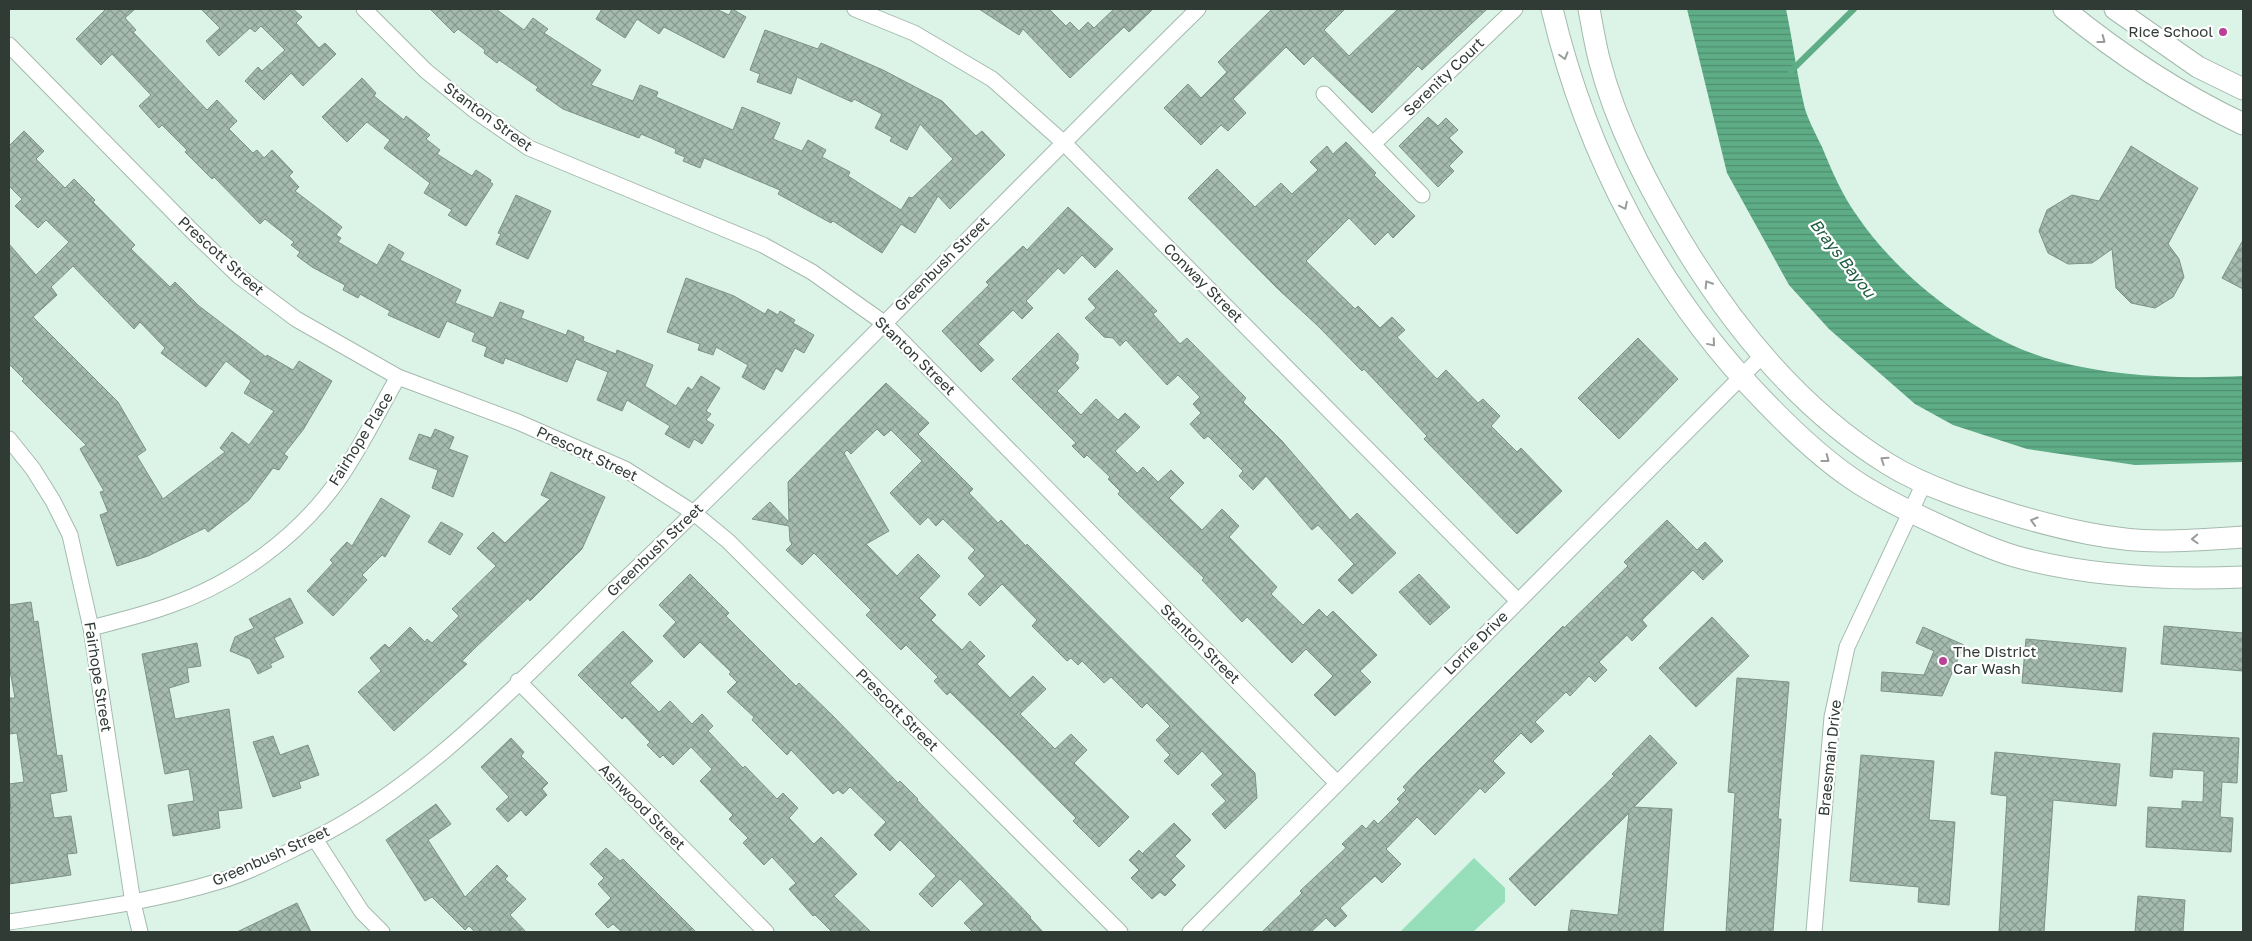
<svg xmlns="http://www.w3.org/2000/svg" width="2252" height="941" font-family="'Golos Text',sans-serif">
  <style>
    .green { fill: #97dfbb }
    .water { fill: url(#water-rules) }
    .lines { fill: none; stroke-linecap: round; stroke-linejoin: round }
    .stream { stroke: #5ead87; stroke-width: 6 }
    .building { fill: url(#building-cross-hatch); stroke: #7d9287; fill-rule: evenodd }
    .minor-casing { stroke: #a4baae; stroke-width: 17 }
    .secondary-casing { stroke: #a4baae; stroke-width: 23 }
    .minor { stroke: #fff; stroke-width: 15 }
    .secondary { stroke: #fff; stroke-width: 21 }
    .oneway { stroke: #989d9a }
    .poi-dot { fill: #ba4196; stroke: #fff; stroke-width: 2 }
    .labels { text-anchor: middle; stroke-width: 4.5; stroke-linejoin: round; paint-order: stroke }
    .poi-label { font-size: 15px; fill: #313b36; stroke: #fff; text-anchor: end }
    .street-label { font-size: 15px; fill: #313b36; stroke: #fff }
    .water-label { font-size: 16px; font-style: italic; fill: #215d42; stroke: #fff }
  </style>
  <defs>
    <pattern id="water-rules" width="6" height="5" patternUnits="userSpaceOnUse" patternTransform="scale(1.25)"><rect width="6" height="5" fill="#5ead87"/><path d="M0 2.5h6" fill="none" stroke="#4e8e6f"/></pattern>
    <pattern id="building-cross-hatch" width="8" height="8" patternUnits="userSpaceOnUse" patternTransform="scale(1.25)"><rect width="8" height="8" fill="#a5bbaf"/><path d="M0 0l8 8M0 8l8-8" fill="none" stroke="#87998f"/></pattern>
  </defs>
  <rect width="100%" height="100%" fill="#dcf4e7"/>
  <!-- green -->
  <path class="green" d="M1474 858 1505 888V902L1473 932H1400Z"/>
  <!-- water -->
  <path class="water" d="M1687 9H1786C1793 42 1797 76 1805 109 1809 122 1816 134 1822 147 1832 171 1842 195 1858 217 1901 280 1981 341 2056 361 2115 377 2182 379 2243 376V462L2135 465 2027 449 1953 425 1915 404 1829 329 1789 285 1727 173Z"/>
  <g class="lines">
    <!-- stream -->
    <path class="stream" d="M1791 71 1854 9"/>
  </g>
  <!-- building -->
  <path class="building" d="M106 9H135L125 18 136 30 133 32 207 110 217 100 237 121 229 129 253 153 257 150 264 158 272 150 293 172 289 176 299 187 295 191 342 227 336 235 341 238 338 242 377 265 389 244 404 253 400 260 461 290 455 303 493 318 500 302 524 311 521 318 566 335 568 330 584 337 583 341 616 354 617 350 653 365 645 386 676 406 688 387 692 390 701 376 720 388 706 411 711 414 706 420 714 425 702 444 694 439 689 448 665 434 670 426 627 400 622 411 597 400 608 372 576 359 567 382 505 358 503 364 484 356 487 347 472 341 475 333 447 321 439 338 388 315 390 311 360 294 358 298 343 290 345 285 312 267 297 256 300 252 291 245 294 242 265 219 260 224 214 177 212 179 185 152 187 150 162 125 159 128 139 106 151 95 112 54 101 65 76 39Z
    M201 9H293L302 17 296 23 319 48 325 43 336 54 303 86 291 73 264 100 245 81 258 67 262 71 285 50 261 26 255 32 250 28 219 56 206 41 220 28Z
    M430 9H496L524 30 533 18 548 29 544 33 601 70 591 85 633 101 640 85 658 92 656 97 733 130 742 107 780 123 773 139 802 151 808 140 826 150 822 157 850 172 848 176 901 210 909 197 912 198 953 159 920 124 907 150 890 141 892 137 875 128 882 114 854 99 852 102 797 77 791 94 757 82 760 74 750 70 765 30 818 49 821 43 883 70 942 101 976 136 982 131 1005 155 950 209 938 196 915 233 901 224 882 253 833 221 831 223 778 194 780 190 704 158 700 168 683 161 685 157 675 153 676 149 641 134 639 138 563 109 536 90 538 87 499 60 497 63 484 53 485 50 458 29 454 33Z
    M602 9H716L729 15 732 9 746 17 724 58 664 27 659 34 637 19 625 38 596 19Z
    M979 9H1049L1066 26 1070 22 1079 31 1088 22 1094 28 1114 9H1153L1129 32 1124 27 1070 78 1023 29 1019 35Z
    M1272 9H1345L1324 30 1349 56 1398 9H1487L1422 70 1418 66 1372 113 1313 56 1304 65 1286 47 1233 99 1246 113 1228 131 1221 125 1201 145 1164 108 1188 84 1201 98 1227 72 1218 62Z
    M362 78 376 93 374 96 404 120 406 116 430 135 426 139 440 150 437 154 472 176 476 170 491 180 490 182 493 184 466 226 448 215 452 210 424 193 430 183 384 148 390 140 367 122 347 142 322 117Z
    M1428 117 1438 126 1446 118 1458 130 1449 138 1463 152 1449 166 1454 171 1438 187 1399 146Z
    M24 131 44 151 36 159 65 188 74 179 95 200 93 202 135 245 131 249 170 287 175 282 199 306 266 357 267 355 293 370 299 361 332 381 303 430 284 454 288 457 279 470 273 468 249 500 208 532 205 528 148 556 117 566 100 515 108 512 100 492 104 491 80 449 86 445 22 381 24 379 9 364V244L36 275 69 242 46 220 38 228 15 206 22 199 9 186V146ZM73 266 134 329 140 322 165 348 161 353 206 387 226 361 251 381 244 393 274 411 249 445 232 432 220 448 225 452 163 499 137 456 146 450 118 402 33 317 57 295 51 287Z
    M1346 142 1376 173 1374 175 1415 216 1393 238 1388 232 1375 245 1349 218 1306 261 1355 309 1358 306 1380 328 1392 317 1405 330 1397 337 1437 379 1446 370 1478 403 1483 399 1500 416 1491 426 1517 452 1521 448 1562 491 1517 534 1424 439 1427 436 1364 369 1362 371 1318 326 1278 289 1188 198 1217 169 1255 207 1281 183 1292 194 1318 170 1310 162 1327 146 1333 154Z
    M2131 146 2198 188 2168 244 2179 259 2184 277 2173 297 2155 308 2131 303 2116 288 2112 249 2092 263 2068 264 2048 253 2039 231 2047 210 2072 195 2099 201Z
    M516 195 551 211 528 259 496 244 501 234 498 233Z
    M1068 207 1113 249 1095 268 1082 255 1064 274 1058 268 1026 301 1033 308 1022 319 1013 310 978 344 994 360 981 372 942 331 989 285 986 282 1023 246 1027 250Z
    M2243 240V289L2222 278Z
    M1117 270 1157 311 1153 314 1180 344 1187 338 1246 398 1243 402 1282 441 1350 520 1357 513 1396 553 1352 594 1338 580 1354 564 1318 525 1312 530 1266 476 1253 490 1239 476 1243 471 1208 436 1204 439 1190 424 1201 413 1193 404 1200 397 1178 375 1167 385 1126 340 1120 346 1113 338 1104 337 1085 318 1096 308 1088 299Z
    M686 278 734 296 765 314 768 309 778 315 780 311 795 320 793 323 814 335 804 353 795 348 782 372 776 368 764 390 742 377 748 365 716 347 713 355 698 350 700 344 667 332Z
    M1058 333 1078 354V360L1075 363 1079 368 1057 391 1081 415 1096 399 1118 420 1125 413 1140 427 1115 451 1137 473 1143 467 1158 482 1171 470 1184 483 1169 498 1202 530 1222 509 1239 526 1229 537 1277 587 1271 594 1303 625 1319 609 1327 617 1333 611 1377 655 1360 671 1371 682 1335 716 1314 695 1333 676 1306 649 1292 663 1247 617 1242 622 1202 580 1204 578 1118 494 1120 491 1108 479 1110 477 1087 455 1084 458 1072 446 1076 443 1012 379Z
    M1638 338 1678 379 1619 439 1578 398Z
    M886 383 929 423 918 434 973 489 969 493 998 523 1001 520 1026 546 1027 544 1255 773 1257 798 1225 829 1212 814 1226 801 1211 785 1223 774 1202 751 1178 775 1164 761 1170 755 1156 740 1170 726 1147 703 1142 708 1111 677 1104 683 1082 661 1078 665 1071 658 1067 661 1032 626 1037 620 1002 584 980 606 968 594 985 576 968 558 975 550 943 519 936 526 928 517 920 525 890 493 922 461 891 430 884 436 877 429 851 454 847 450 844 453 889 531 866 544 897 576 918 554 940 576 919 598 936 615 931 620 962 650 970 641 985 656 977 664 1010 698 1033 676 1046 689 1020 714 1055 749 1071 734 1087 750 1074 763 1129 817 1099 847 1073 821 1076 818 997 738 950 692 947 695 934 681 938 677 906 645 901 650 866 615 871 610 814 553 802 565 786 550 792 544 790 541 789 526 752 519 770 502 789 522 788 482Z
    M435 429 454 437 449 449 468 456 453 497 432 488 438 470 409 459 419 434 431 438Z
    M551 472 605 497 582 549 530 601 528 598 476 647 462 661 467 664 394 731 358 692 381 671 370 658 385 644 389 648 410 627 425 642 427 639 432 643 459 616 452 609 496 566 477 548 493 532 505 543 550 499 541 495Z
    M381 498 410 516 385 557 382 555 362 575 367 580 333 616 307 591 333 563 330 560 347 542 352 546Z
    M1667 520 1697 550 1705 542 1723 561 1703 580 1693 570 1642 620 1647 626 1632 641 1627 635 1599 662 1607 670 1595 682 1589 676 1570 696 1566 692 1535 722 1544 731 1531 743 1521 733 1493 761 1505 773 1485 793 1480 788 1435 835 1417 817 1386 849 1401 864 1382 883 1375 876 1340 908 1347 916 1335 927 1326 918 1311 932H1262L1302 893 1300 891 1346 848 1342 844 1362 825 1366 829 1374 820 1378 824 1400 802 1397 799 1406 790 1403 787 1420 769 1563 626 1564 628 1628 566 1624 562Z
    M441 522 463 534 450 555 428 542Z
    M690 574 729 613 726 616 796 686 799 683 834 717 898 783 900 781 918 799 917 800 1031 917 1030 918 1043 932H973L964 923 984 904 960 879 932 907 919 894 936 876 900 840 890 851 874 835 886 822 850 787 843 794 838 790 833 794 791 750 787 755 752 720 754 717 727 692 737 682 729 674 731 672 700 642 684 658 663 636 676 622 659 605Z
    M1419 574 1450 607 1430 625 1399 592Z
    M290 598 303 623 274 638 284 657 270 664 272 667 258 674 250 659 230 651 235 637 254 628 249 619Z
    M31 602 34 622 38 621 57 756 62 755 67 791 50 794 54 818 71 816 77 853 67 854 71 875 9 884V814H11L9 784 24 782 17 733 9 734V698H15L9 665V605Z
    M1712 617 1749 656 1696 707 1659 668Z
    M2164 626 2243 633V671L2161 664Z
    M1923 627 1964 645 1942 696 1881 691 1882 672 1924 675 1934 651 1916 643Z
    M623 631 653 661 630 683 659 712 670 701 692 724 702 714 713 726 708 731 743 768 745 766 777 799 783 793 798 808 789 818 814 844 821 837 857 874 834 896 871 932H832L815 915 813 916 789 889 796 883 772 857 764 865 743 843 748 838 729 819 733 815 700 781 712 769 691 747 673 765 663 755 660 758 647 745 650 742 625 716 622 719 578 675Z
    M2026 639 2126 648 2122 692 2022 683Z
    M197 643 201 666 187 668 189 682 169 688 175 719 229 709 242 808 218 811 220 828 173 836 168 805 194 801 189 769 165 774 142 654Z
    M1737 678 1789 682 1778 819H1781L1773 932H1726L1735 793 1728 792Z
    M2153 733 2239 738 2237 783 2222 782 2220 817 2233 818 2231 852 2146 847 2148 807 2182 809V801L2203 802 2204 771 2173 769 2172 778 2150 776Z
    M1650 735 1677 763 1634 807 1672 809 1663 932H1568L1571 910 1618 915 1629 813 1535 906 1509 879 1614 776 1612 774Z
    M273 736 280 755 308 745 319 775 299 782 301 788 273 797 253 742Z
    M511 738 524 752 521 756 548 783 542 789 547 795 526 816 521 810 508 822 496 809 509 797 481 767Z
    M1995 752 2120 764 2116 806 2053 800 2044 932H1999L2007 796 1991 794Z
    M1861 755 1934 761 1929 820 1955 822 1949 905 1918 902 1919 887 1850 881Z
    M436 804 451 824 428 840 465 897 497 865 508 876 505 879 526 899 510 915 526 932H475L469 926 465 930 432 897 425 901 386 840Z
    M1174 823 1191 840 1175 856 1185 866 1171 880 1176 885 1165 896 1160 892 1152 899 1131 878 1139 870 1129 860 1139 850 1149 860 1143 853Z
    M606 848 620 861 623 859 696 932H622L613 924 608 928 595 914 611 898 598 884 604 878 590 864Z
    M2138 896 2185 900 2183 932H2135Z
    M297 903 311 932H237Z"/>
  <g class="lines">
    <!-- minor casing -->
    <g class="minor-casing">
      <path id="minor" d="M364 9 426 71 474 110 529 148 763 245 812 272 884 323 1337 783
        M855 9 914 33 992 79 1063 142 1518 601
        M9 45 192 231 240 277 296 319 398 377 518 422 625 469 694 513 728 541 1120 932
        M1324 94 1422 195
        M1373 144 1515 9
        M9 439 33 469 53 501 70 535 91 628 133 903 140 932
        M91 628C117 621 143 615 168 606 236 583 301 535 341 476 362 445 379 410 398 377
        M518 681 766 932
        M315 839 362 912 382 932
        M9 922C80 911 151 902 220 881 251 872 283 854 312 840 429 783 526 674 619 585 816 397 1004 200 1198 9
        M1190 932 1764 354
        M1814 932 1832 717 1847 647 1925 481"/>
    </g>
    <!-- secondary casing -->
    <g class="secondary-casing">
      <path id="secondary" d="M1552 9C1587 157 1659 293 1765 402 1792 430 1821 458 1854 480 1882 499 1914 514 1945 528 1967 538 1990 549 2014 556 2088 577 2167 580 2243 577
        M1589 9C1592 25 1595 43 1599 59 1616 126 1650 190 1686 249 1737 332 1804 412 1888 464 1925 487 1976 503 2018 516 2063 529 2112 541 2160 541 2187 541 2215 539 2243 537
        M2064 9C2120 55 2178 93 2243 124
        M2115 9 2198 67 2243 89"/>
    </g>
    <!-- minor -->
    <use href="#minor" class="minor"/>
    <!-- secondary -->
    <use href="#secondary" class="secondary"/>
  </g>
  <!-- one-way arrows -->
  <defs><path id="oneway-chevron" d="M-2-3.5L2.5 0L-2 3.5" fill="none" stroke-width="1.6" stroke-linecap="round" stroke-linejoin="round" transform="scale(1.25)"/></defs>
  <g class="oneway">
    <use href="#oneway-chevron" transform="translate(2102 40) rotate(37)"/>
    <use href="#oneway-chevron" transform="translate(1564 56) rotate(74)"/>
    <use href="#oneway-chevron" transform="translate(1624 206) rotate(64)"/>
    <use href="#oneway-chevron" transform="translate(1708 284) rotate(-122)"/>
    <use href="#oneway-chevron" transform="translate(1712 343) rotate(50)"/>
    <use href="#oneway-chevron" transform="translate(1826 459) rotate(37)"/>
    <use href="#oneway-chevron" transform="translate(1884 460) rotate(-146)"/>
    <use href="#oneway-chevron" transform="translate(2034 521) rotate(-163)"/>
    <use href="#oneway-chevron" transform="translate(2195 539) rotate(178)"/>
  </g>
  <!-- markers -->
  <g class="poi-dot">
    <circle cx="2223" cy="32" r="5"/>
    <circle cx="1943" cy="661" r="5"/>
  </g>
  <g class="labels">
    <!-- poi labels -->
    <g class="poi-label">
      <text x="2213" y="37">Rice School</text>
      <text x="1953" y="657" text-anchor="start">The District<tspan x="1953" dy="17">Car Wash</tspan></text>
    </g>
    <!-- street labels -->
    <g class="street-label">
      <text transform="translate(1444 77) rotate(-44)" y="5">Serenity Court</text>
      <text transform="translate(488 117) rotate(36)" y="5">Stanton Street</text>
      <text transform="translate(221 256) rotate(42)" y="5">Prescott Street</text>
      <text transform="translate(942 264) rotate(-45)" y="5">Greenbush Street</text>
      <text transform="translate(1203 283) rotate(45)" y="5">Conway Street</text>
      <text transform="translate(915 356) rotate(44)" y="5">Stanton Street</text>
      <text transform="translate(361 439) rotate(-58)" y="5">Fairhope Place</text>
      <text transform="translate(587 454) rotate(25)" y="5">Prescott Street</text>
      <text transform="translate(655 550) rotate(-44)" y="5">Greenbush Street</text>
      <text transform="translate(1476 643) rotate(-45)" y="5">Lorrie Drive</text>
      <text transform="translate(1200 644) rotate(45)" y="5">Stanton Street</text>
      <text transform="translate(98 677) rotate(81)" y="5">Fairhope Street</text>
      <text transform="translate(897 710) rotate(45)" y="5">Prescott Street</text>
      <text transform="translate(1830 758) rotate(-84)" y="5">Braesmain Drive</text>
      <text transform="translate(642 807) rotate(45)" y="5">Ashwood Street</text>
      <text transform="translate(271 856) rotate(-24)" y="5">Greenbush Street</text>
    </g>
    <!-- water labels -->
    <g class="water-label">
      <text transform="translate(1843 258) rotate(52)" y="6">Brays Bayou</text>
    </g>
  </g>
  <!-- border -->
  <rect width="2252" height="941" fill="none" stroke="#313b36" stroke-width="20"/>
</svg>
